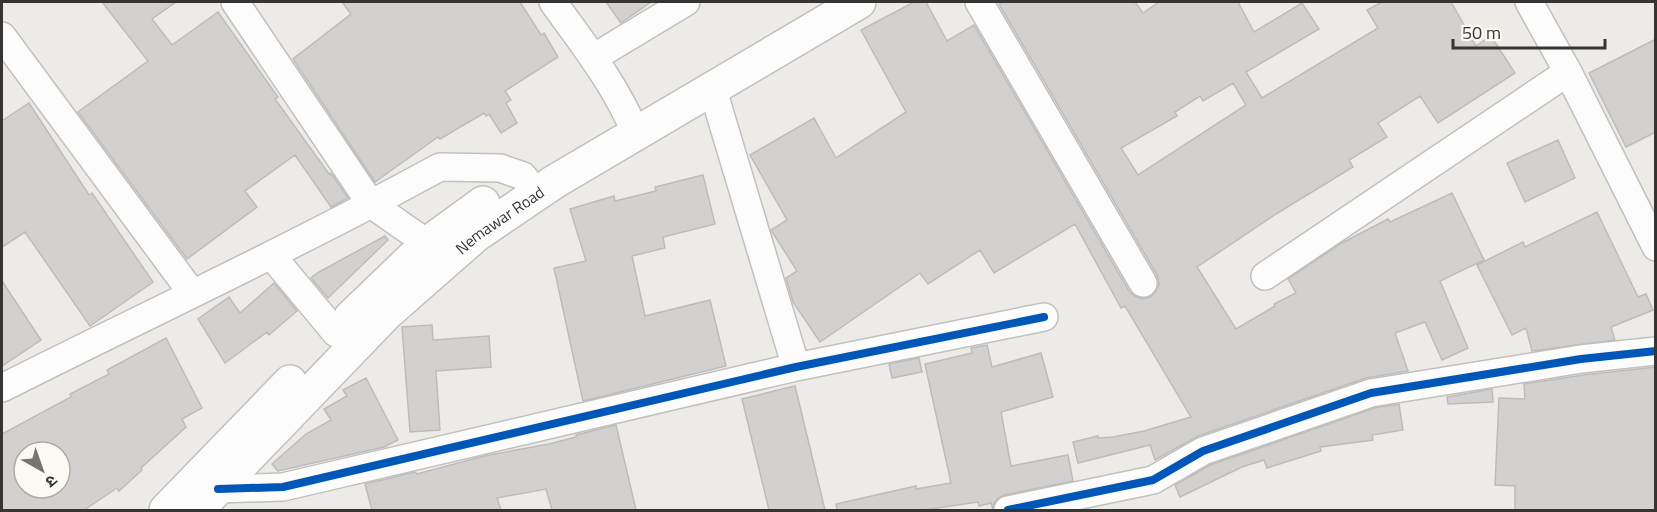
<svg xmlns="http://www.w3.org/2000/svg" width="1657" height="512" font-family="'Titillium Web','Noto Sans Devanagari',sans-serif">
  <style>
    .building { fill: #d3d1d0; stroke: #bebcbb; stroke-width: 1.5; fill-rule: evenodd }
    .lines { fill: none; stroke-linecap: round; stroke-linejoin: round }
    .minor-casing { stroke: #c2c0be; stroke-width: 30 }
    .highway-casing { stroke: #c2c0be; stroke-width: 36 }
    .minor { stroke: #fcfcfc; stroke-width: 27 }
    .highway { stroke: #fcfcfc; stroke-width: 33 }
    .cycleway-casing { stroke: #fbf9f4; stroke-width: 11 }
    .cycleway { stroke: #0057b8; stroke-width: 8 }
    .labels { text-anchor: middle; stroke-width: 6; stroke-linejoin: round; paint-order: stroke }
    .street-label { font-size: 16px; fill: #363533; stroke: #fbf9f4 }
  </style>
  <rect width="100%" height="100%" fill="#edebe8"/>
  <!-- building -->
  <path class="building" d="M102 2H176L152 19 172 45 218 12 278 97 275 99 329 174 331 173 348 198 331 207 295 155 245 191 257 207 187 259 78 112 148 61Z
    M342 2H520L541 35 544 33 558 57 505 91 511 100 506 103 517 123 501 133 489 114 486 116 484 113 440 139 438 137 375 182 293 59 351 14Z
    M606 2H651L621 23Z
    M914 2H926L947 41 974 25 1129 291 1135 296 1142 299 1150 297 1156 291 1159 284 1157 275 999 4 1004 2H1135L1143 13 1159 2H1238L1254 32 1302 3 1319 29 1246 72 1262 98 1378 28 1367 10 1382 2H1451L1476 46 1491 36 1515 73 1438 123 1420 96 1378 123 1387 137 1349 160 1353 167 1276 214 1197 267 1236 329 1275 306 1274 304 1296 293 1288 279 1340 244 1388 219 1390 222 1452 193 1484 260 1440 281 1468 348 1442 360 1425 322 1395 333 1408 371 1366 378 1198 436 1155 460 1150 445 1078 463 1073 442 1098 436V438L1113 437 1144 431 1191 417 1125 306 1121 308 1075 224 994 273 980 250 928 284 920 273 820 342 793 302 786 278 797 271 771 230 787 220 750 155 814 118 836 158 906 112 861 30ZM1233 83 1246 105 1138 175 1121 148 1177 116 1175 112 1200 96 1203 101Z
    M1656 39V132L1626 147 1589 73Z
    M29 103 89 195 92 193 153 282 90 326 25 232 2 247V121Z
    M1558 140 1575 178 1525 202 1507 163Z
    M703 175 715 224 663 237 665 248 632 256 645 316 710 300 726 366 583 401 554 268 586 261 570 209 614 196 615 201 656 191 655 187Z
    M1597 212 1638 297 1646 294 1653 310 1611 327 1615 340 1532 351 1526 328 1512 335 1477 265 1523 242 1525 247Z
    M385 236 388 240 328 298 311 278 317 273Z
    M2 281 41 340 2 366Z
    M274 283 297 311 269 335 267 332 225 363 198 319 229 297 240 313Z
    M432 325 433 340 489 336 491 367 436 371 440 430 410 432 402 327Z
    M166 338 202 408 182 419 186 427 141 468 142 470 119 491 117 488 84 510H2V434L71 397 70 394 109 374 107 370ZM24 452H60V488H24Z
    M987 345 992 367 1041 353 1053 397 1001 412 1011 466 1068 455 1073 481 1004 495 997 499 993 505V510L991 503 979 506 978 502 924 510H837L836 504 916 486V489L951 483 925 364 972 353 971 348Z
    M919 358 922 372 892 378 889 364Z
    M1656 367V510H1515V486L1495 485 1499 398 1525 399 1524 384 1583 375Z
    M366 378 398 440 384 447 278 471 272 464 306 434 331 420 324 409 347 396 343 390Z
    M795 386 825 510H769L742 399Z
    M1492 389 1493 402 1448 404 1447 397Z
    M1399 404 1403 430 1372 435 1373 440 1320 447 1321 451 1267 468 1264 460 1242 467 1180 497 1175 485 1210 465 1375 408Z
    M616 425 636 510H552L546 489 497 498 501 510H372L365 484 415 472 417 474 484 456 549 444 576 437V435Z"/>
  <g class="lines">
    <!-- minor casing -->
    <g class="minor-casing">
      <path id="minor" d="M235 2 371 204 440 167 500 168 523 176 537 194
        M553 2C583 44 616 85 636 134
        M979 2 1143 283
        M1529 2 1568 72 1656 247
        M2 36 192 293
        M593 58 686 2
        M712 87 796 367
        M272 256 336 333
        M1265 276 1568 72
        M2 388C125 326 249 268 371 204L444 255
        M218 489 283 487 796 367 1044 317
        M1008 510 1153 480 1203 451 1371 393 1581 359 1656 351"/>
    </g>
    <!-- highway casing -->
    <g class="highway-casing">
      <g id="highway">
        <path d="M350 318 428 243 483 203"/>
        <path d="M166 510 290 382"/>
        <path id="s1" d="M197 510 387 313 476 235 554 182 859 2"/>
      </g>
    </g>
    <!-- minor -->
    <use href="#minor" class="minor"/>
    <!-- highway -->
    <use href="#highway" class="highway"/>
    <!-- cycleway casing -->
    <g class="cycleway-casing">
      <path id="cycleway" d="M218 489 283 487 796 367 1044 317
        M1008 510 1153 480 1203 451 1371 393 1581 359 1656 351"/>
    </g>
    <!-- cycleway -->
    <use href="#cycleway" class="cycleway"/>
  </g>
  <g class="labels">
    <!-- street labels -->
    <g class="street-label">
      <text dy="6" stroke="none"><textPath href="#s1" startOffset="420">Nemawar Road</textPath></text>
    </g>
  </g>
  <!-- border -->
  <rect width="1657" height="512" fill="none" stroke="#363533" stroke-width="6"/>
  <!-- north arrow -->
  <g transform="translate(42 470) rotate(140)"><circle r="28" fill="#fbf9f4" stroke="#acaba7" stroke-width="1.5"/>
  <path d="M0-4.5L10 22L0 15L-10 22Z" fill="#767572"/>
  <text y="-9" font-size="16" font-weight="bold" text-anchor="middle" fill="#363533">उ</text>
  </g>
  <!-- scale -->
  <path d="M1453 39v9h152v-9" fill="none" stroke="#363533" stroke-width="3"/>
  <text x="1462" y="39" font-size="18" fill="#363533" stroke="#fbf9f4" stroke-width="4.5" paint-order="stroke">50 m</text>
</svg>
